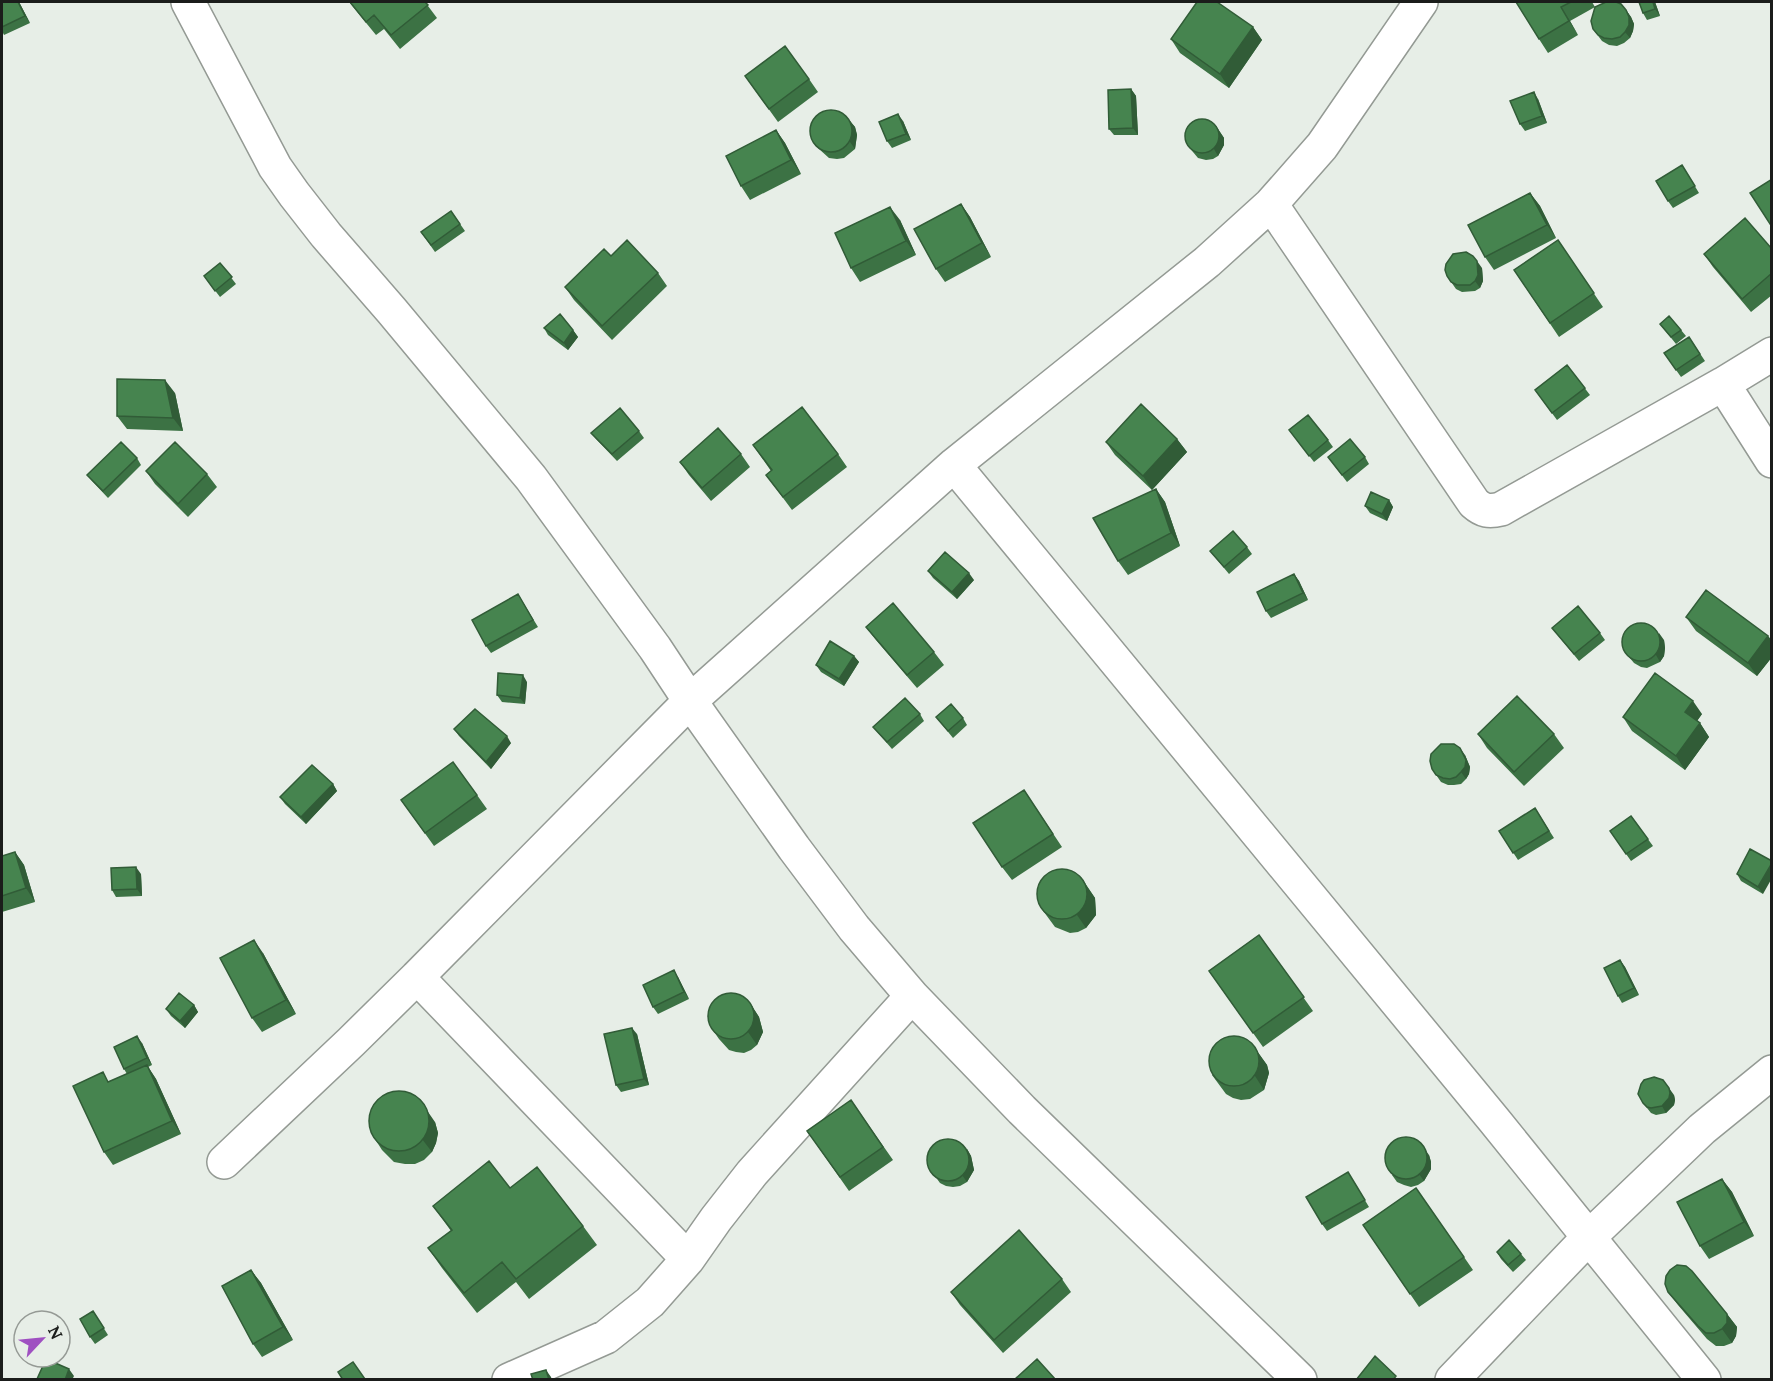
<svg xmlns="http://www.w3.org/2000/svg" width="1773" height="1381" font-family="Lora,serif">
  <style>
    .lines { fill: none; stroke-linecap: round; stroke-linejoin: round }
    .street-casing { stroke: #949a94; stroke-width: 36 }
    .street { stroke: #fff; stroke-width: 33 }
    .wall { fill: #3c7244 }
    .shaded-wall { fill: #315c37 }
    .building { fill: #46844f; stroke: #315c37; stroke-width: 1.5 }
  </style>
  <rect width="100%" height="100%" fill="#e7eee7"/>
  <g class="lines">
    <!-- street casing -->
    <g class="street-casing">
      <path id="street" d="M188 2 275 167 294 194 326 235 392 311 531 478 655 648 690 701 417 977 688 1259
        M1271 204 1474 503C1483 511 1489 512 1501 509L1723 384 1772 461
        M1723 384 1772 354
        M954 465 1494 1120 1704 1380
        M912 996 1022 1110 1300 1380
        M224 1162 351 1042 417 977
        M509 1380 606 1337 650 1302 688 1259 716 1219 752 1173 912 996 854 928 794 848 690 701 954 465 1207 262 1271 204 1322 146 1421 2
        M1452 1380 1589 1237 1702 1129 1772 1072"/>
    </g>
    <!-- street -->
    <use href="#street" class="street"/>
  </g>
  <!-- wall -->
  <path class="wall" d="M2 2H19L30 23 4 35 2 31Z
    M349 2H425L437 18 400 49 384 29 376 35Z
    M1516 2H1592L1595 7 1570 21 1578 35 1548 53 1539 39Z
    M1639 2H1655L1660 16 1647 20 1643 13Z
    M1626 10 1631 17 1634 24 1633 31 1630 38 1624 43 1617 46 1609 45 1602 41 1593 29Z
    M1253 27 1262 40 1229 88 1180 53 1171 39Z
    M745 76 809 79 818 92 778 122Z
    M1131 89 1136 96 1138 135H1114L1109 129Z
    M1538 99 1547 123 1525 131 1520 124Z
    M850 121 855 127 857 135 855 149 844 158 837 159 829 158 819 149 814 142Z
    M903 121 911 140 892 148 887 141Z
    M1216 126 1224 138V145L1218 156 1213 159 1206 160 1198 158 1188 146Z
    M776 130 785 143 801 174 750 200 741 186Z
    M1682 165 1699 193 1673 208 1668 201Z
    M1530 193 1540 206 1556 238 1494 270 1485 257Z
    M961 204 970 217 991 257 945 282 936 269Z
    M451 211 465 231 435 252 421 232Z
    M900 220 916 255 860 282 851 268Z
    M1558 240 1603 307 1559 337 1514 270Z
    M1772 249V295L1751 312 1713 267 1704 254Z
    M220 263 236 284 220 297 204 276Z
    M1482 268 1483 281 1480 288 1475 291 1462 292 1456 289 1447 276Z
    M658 273 667 286 612 340 574 300 565 287Z
    M1660 324 1681 330 1686 336 1676 344Z
    M544 328 573 330 578 337 568 350 548 335Z
    M1689 337 1705 361 1681 377 1664 353Z
    M1567 365 1590 395 1557 420 1535 390Z
    M175 393 183 431 127 429 117 416Z
    M1289 430 1328 440 1333 447 1314 462Z
    M639 431 644 438 617 461 596 439 591 433Z
    M1177 439 1187 452 1152 490 1115 455 1106 442Z
    M753 445 838 454 847 467 792 510 766 475 771 471Z
    M741 454 750 467 711 501 689 475 680 462Z
    M1328 457H1365L1369 464 1347 482Z
    M137 458 141 465 108 498 92 481 87 475Z
    M146 471 207 474 217 487 188 517 155 484Z
    M1156 489 1165 502 1180 546 1128 575 1118 561Z
    M1389 500 1393 507 1387 521 1370 513 1365 506Z
    M1247 547 1252 554 1229 574 1210 551Z
    M928 571 974 580 957 599 933 578Z
    M1294 574 1299 581 1308 600 1271 618 1266 611Z
    M518 594 538 627 491 653 486 646Z
    M1686 617 1768 636 1772 641V657L1757 676 1696 631Z
    M866 627 934 652 944 665 917 688 876 640Z
    M1552 628 1600 633 1605 640 1579 661Z
    M1664 640 1665 648 1664 656 1660 662 1647 668 1641 667 1634 663 1624 651Z
    M854 656 859 662 844 686 821 672 816 665Z
    M527 682 525 704 502 702 497 695Z
    M920 714 924 721 892 749 873 727Z
    M1702 714 1697 721 1700 723 1709 737 1685 770 1632 731 1623 717Z
    M936 717 963 718 967 725 953 738Z
    M454 729 511 743 491 769 459 736Z
    M1478 734H1554L1564 748 1524 786 1487 748Z
    M1465 755 1470 767 1469 774 1466 779 1461 784 1454 785H1448L1441 782 1432 769Z
    M333 784 337 791 306 824 285 804 280 797Z
    M1024 790 1062 847 1012 880 1002 867Z
    M477 795 487 809 434 846 401 800Z
    M1535 808 1554 838 1518 860 1499 831Z
    M1631 816 1653 846 1631 861 1610 831Z
    M1750 849 1763 894 1741 881 1737 874Z
    M15 852 24 865 35 902 2 912V856Z
    M141 874 142 896 116 897 112 890Z
    M1081 877 1095 898 1096 915 1086 928 1078 932 1070 933 1055 927 1041 908Z
    M1259 935 1313 1011 1263 1047 1209 971Z
    M263 953 296 1014 262 1032 252 1018Z
    M1620 960 1625 967 1639 995 1622 1003 1618 996Z
    M678 977 689 999 658 1014 653 1007Z
    M750 1003 759 1017 763 1032 757 1045 751 1050 744 1053 736 1052 729 1050 719 1039 710 1026Z
    M194 1005 198 1012 185 1028 171 1016 166 1009Z
    M637 1034 649 1085 621 1092 616 1085Z
    M142 1043 152 1065 148 1067 156 1079 181 1134 113 1165 104 1152 110 1081 127 1074 124 1069Z
    M1252 1044 1267 1065 1269 1073 1264 1090 1250 1099 1241 1100 1233 1098 1226 1094 1212 1075Z
    M1674 1095 1675 1100 1674 1105 1666 1113 1656 1115 1651 1113 1643 1103Z
    M851 1100 893 1160 849 1191 807 1131Z
    M435 1122 438 1133 436 1143 432 1152 424 1160 415 1164H405L394 1162 382 1150 373 1136Z
    M967 1149 971 1156 974 1170 967 1182 960 1186 953 1187 946 1186 940 1183 927 1165Z
    M1429 1155 1431 1162V1169L1424 1181 1418 1185 1411 1187 1404 1185 1397 1182 1392 1175Z
    M1348 1172 1369 1207 1327 1231 1322 1224Z
    M1722 1179 1732 1192 1754 1236 1709 1259 1700 1246Z
    M510 1188 583 1226 597 1245 529 1299 516 1282 477 1313 442 1268 428 1248 451 1231 433 1206Z
    M1416 1188 1473 1270 1419 1307 1363 1225Z
    M1497 1252 1521 1254 1526 1260 1513 1272 1501 1259Z
    M251 1270 261 1283 293 1340 262 1357 253 1344Z
    M1062 1279 1071 1292 1003 1353 960 1305 951 1292Z
    M1668 1292 1727 1314 1737 1327 1736 1336 1732 1343 1724 1346H1716L1707 1339 1678 1305Z
    M93 1311 108 1335 95 1344 90 1337Z"/>
  <!-- shaded-wall -->
  <path class="shaded-wall" d="M18 2H19L30 23 25 16Z
    M1653 2H1655L1660 16 1655 9Z
    M1561 7 1570 21 1578 35 1569 21Z
    M1626 10 1631 17 1634 24 1633 31 1630 38 1625 32Z
    M1253 27 1262 40 1229 88 1220 74Z
    M1131 89 1136 96 1138 135 1133 128Z
    M1534 92 1538 99 1547 123 1542 116Z
    M898 114 903 121 911 140 906 134Z
    M850 121 855 127 857 135 855 149 850 142Z
    M1216 126 1224 138V145L1218 156 1214 149Z
    M776 130 785 143 801 174 791 160Z
    M1530 193 1540 206 1556 238 1547 225Z
    M961 204 970 217 991 257 982 243Z
    M890 207 900 220 916 255 906 241Z
    M1477 261 1482 268 1483 281 1480 288 1475 281Z
    M573 330 578 337 568 350 564 343Z
    M165 380 175 393 183 431 173 418Z
    M1177 439 1187 452 1152 490 1143 476Z
    M1156 489 1165 502 1180 546 1171 533Z
    M1389 500 1393 507 1387 521 1382 514Z
    M969 573 974 580 957 599 952 592Z
    M1294 574 1299 581 1308 600 1303 593Z
    M1659 633 1664 640 1665 648 1664 656 1660 662 1656 655Z
    M1768 636 1772 641V657L1757 676 1748 663Z
    M854 656 859 662 844 686 839 679Z
    M523 675 527 682 525 704 520 698Z
    M1693 701 1702 714 1694 725 1685 712Z
    M1700 723 1709 737 1685 770 1676 756Z
    M507 736 511 743 491 769 486 762Z
    M1460 748 1465 755 1470 767 1469 774 1466 779 1461 772Z
    M333 784 337 791 306 824 301 817Z
    M15 852 24 865 35 902 26 888Z
    M1772 863V878L1763 894 1758 887Z
    M136 867 141 874 142 896 137 889Z
    M1086 885 1095 898 1096 915 1086 928 1077 915Z
    M254 940 263 953 296 1014 286 1000Z
    M1620 960 1625 967 1639 995 1634 988Z
    M674 970 678 977 689 999 684 992Z
    M750 1003 759 1017 763 1032 757 1045 748 1032Z
    M194 1005 198 1012 185 1028 180 1021Z
    M632 1028 637 1034 649 1085 644 1079Z
    M137 1036 142 1043 152 1065 147 1058Z
    M1257 1051 1267 1065 1269 1073 1264 1090 1255 1076Z
    M147 1065 156 1079 181 1134 172 1121Z
    M1669 1088 1674 1095 1675 1100 1674 1105 1666 1113 1662 1106Z
    M426 1109 435 1122 438 1133 436 1143 432 1152 422 1139Z
    M1424 1148 1429 1155 1431 1162V1169L1424 1181 1419 1174Z
    M967 1149 971 1156 974 1170 967 1182 962 1175Z
    M1722 1179 1732 1192 1754 1236 1744 1222Z
    M251 1270 261 1283 293 1340 283 1327Z
    M1727 1314 1737 1327 1736 1336 1732 1343 1722 1329Z
    M69 1369 74 1376 72 1380H65Z
    M546 1370 551 1377 552 1380H549Z"/>
  <!-- building -->
  <path class="building" d="M2 2H18L25 16 2 27Z
    M350 2H425L428 5 391 35 374 15 366 22Z
    M1197 2H1217L1253 27 1220 74 1171 39Z
    M1516 2H1571L1561 7 1569 21 1539 39Z
    M1606 2H1616L1621 4 1626 10 1629 17V25L1625 32 1620 37 1612 39 1604 38 1598 35 1593 29 1591 21 1595 7Z
    M1639 2H1653L1655 9 1643 13Z
    M785 46 809 79 769 109 745 76Z
    M1131 89 1133 128 1109 129 1108 90Z
    M1534 92 1542 116 1520 124 1510 101Z
    M810 131a21 21 0 1 1 42 0a21 21 0 1 1-42 0Z
    M898 114 906 134 887 141 879 122Z
    M1185 136a17 17 0 1 1 34 0a17 17 0 1 1-34 0Z
    M776 130 791 160 741 186 726 156Z
    M1682 165 1695 186 1668 201 1656 181Z
    M1772 179V227L1750 193Z
    M1530 193 1547 225 1485 257 1468 225Z
    M961 204 982 243 936 269 914 229Z
    M890 207 906 241 851 268 835 233Z
    M451 211 460 224 431 245 421 232Z
    M1745 218 1772 249V273L1742 299 1704 254Z
    M627 240 658 273 602 326 565 287 604 249 611 256Z
    M1558 240 1594 293 1550 323 1514 270Z
    M1466 252 1473 256 1477 261 1478 275 1475 281 1470 285H1457L1451 282 1447 276 1445 270 1446 264 1453 254Z
    M220 263 232 277 215 291 204 276Z
    M560 314 573 330 564 343 544 328Z
    M1669 316 1681 330 1671 337 1660 324Z
    M1689 337 1700 354 1676 370 1664 353Z
    M1567 365 1585 388 1552 413 1535 390Z
    M117 379 165 380 173 418 117 416Z
    M1141 404 1177 439 1143 476 1106 442Z
    M802 407 838 454 783 497 766 475 772 470 753 445Z
    M620 408 639 431 612 454 591 433Z
    M1308 415 1328 440 1309 456 1289 430Z
    M718 428 741 454 702 488 680 462Z
    M1350 439 1365 457 1342 475 1328 457Z
    M121 442 137 458 103 491 87 475Z
    M175 442 207 474 178 504 146 471Z
    M1156 489 1171 533 1118 561 1093 518Z
    M1371 492 1389 500 1382 514 1365 506Z
    M1233 531 1247 547 1224 567 1210 551Z
    M945 552 969 573 952 592 928 571Z
    M1294 574 1303 593 1266 611 1257 592Z
    M1706 590 1768 636 1748 663 1686 617Z
    M518 594 533 620 486 646 472 620Z
    M893 603 934 652 907 675 866 627Z
    M1578 606 1600 633 1574 654 1552 628Z
    M1622 642a19 19 0 1 1 38 0a19 19 0 1 1-38 0Z
    M830 641 854 656 839 679 816 665Z
    M498 673 523 675 520 698 497 695Z
    M1655 673 1693 701 1685 712 1700 723 1676 756 1623 717Z
    M1517 696 1554 734 1514 772 1478 734Z
    M905 698 920 714 887 742 873 727Z
    M951 704 963 718 948 731 936 717Z
    M475 709 507 736 486 762 454 729Z
    M1441 744H1454L1460 748 1466 760 1465 767 1461 772 1456 777 1450 779 1443 778 1436 775 1432 769 1430 761 1431 754Z
    M453 762 477 795 425 833 401 800Z
    M312 765 333 784 301 817 280 797Z
    M1024 790 1053 834 1002 867 973 823Z
    M1535 808 1549 831 1513 853 1499 831Z
    M1631 816 1648 839 1626 854 1610 831Z
    M1750 849 1772 861V863L1758 887 1737 874Z
    M15 852 26 888 2 896V856Z
    M136 867 137 889 112 890 111 868Z
    M1037 894a25 25 0 1 1 50 0a25 25 0 1 1-50 0Z
    M1259 935 1304 997 1253 1033 1209 971Z
    M254 940 286 1000 252 1018 220 958Z
    M1620 960 1634 988 1618 996 1604 968Z
    M674 970 684 992 653 1007 643 985Z
    M179 993 194 1005 180 1021 166 1009Z
    M708 1016a23 23 0 1 1 46 0a23 23 0 1 1-46 0Z
    M632 1028 644 1079 616 1085 604 1034Z
    M137 1036 147 1058 124 1069 114 1047Z
    M1209 1061a25 25 0 1 1 50 0a25 25 0 1 1-50 0Z
    M147 1065 172 1121 104 1152 73 1086 103 1072 108 1082Z
    M1654 1077 1663 1080 1669 1088 1670 1093 1669 1098 1662 1106 1651 1108 1647 1107 1643 1103 1638 1094 1641 1084 1644 1080Z
    M369 1121a30 30 0 1 1 60 0a30 30 0 1 1-60 0Z
    M851 1100 883 1147 840 1177 807 1131Z
    M1385 1158a21 21 0 1 1 42 0a21 21 0 1 1-42 0Z
    M927 1160a21 21 0 1 1 42 0a21 21 0 1 1-42 0Z
    M489 1161 510 1188 537 1167 583 1226 516 1279 502 1262 464 1293 428 1248 452 1230 433 1206Z
    M1348 1172 1365 1200 1322 1224 1306 1197Z
    M1722 1179 1744 1222 1700 1246 1677 1202Z
    M1416 1188 1464 1257 1410 1294 1363 1225Z
    M1019 1230 1062 1279 994 1340 951 1292Z
    M1509 1240 1521 1254 1508 1265 1497 1252Z
    M1677 1265 1686 1266 1692 1271 1727 1314V1323L1722 1329 1714 1333H1706L1698 1326 1668 1292 1665 1284 1666 1276 1670 1270Z
    M251 1270 283 1327 253 1344 222 1286Z
    M93 1311 104 1328 90 1337 80 1319Z
    M1375 1356 1396 1376 1393 1380H1356Z
    M46 1359 69 1369 65 1380 37 1379Z
    M1037 1359 1056 1380H1014Z
    M353 1362 365 1379 343 1380 338 1372Z
    M546 1370 549 1380H533L531 1374Z"/>
  <!-- border -->
  <rect width="1773" height="1381" fill="none" stroke="#1b1d1b" stroke-width="6"/>
  <!-- north arrow -->
  <g transform="translate(42 1339) rotate(64)"><circle r="28" fill="#e7eee7" stroke="#959a95" stroke-width="1.5"/>
  <path d="M0-4.5L10 22L0 15L-10 22Z" fill="#9f50c1"/>
  <text y="-9" font-size="16" font-weight="bold" text-anchor="middle" fill="#1b1d1b">N</text>
  </g>
</svg>
